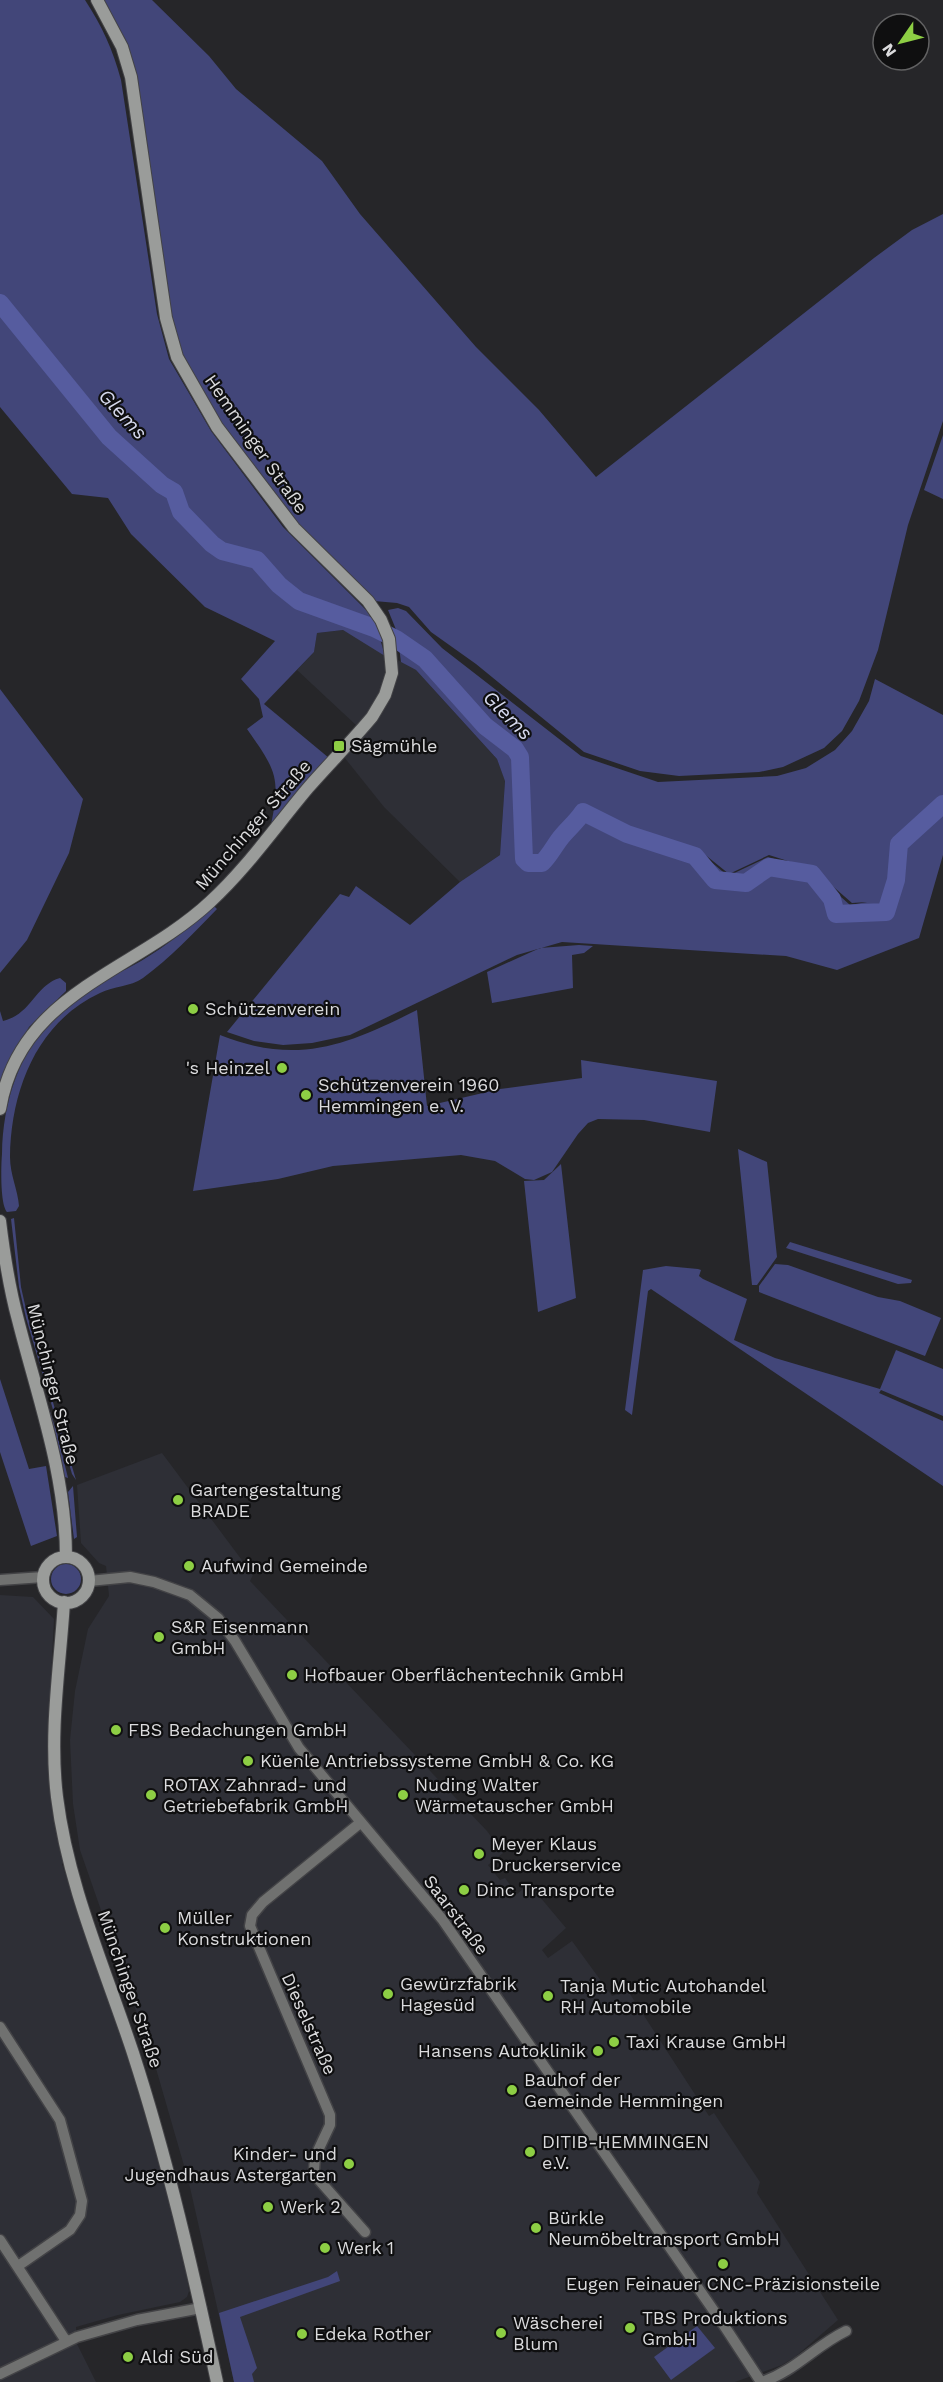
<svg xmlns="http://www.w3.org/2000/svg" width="943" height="2382" font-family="'Work Sans',sans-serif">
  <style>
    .built { fill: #2e2f36 }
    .green { fill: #424679; fill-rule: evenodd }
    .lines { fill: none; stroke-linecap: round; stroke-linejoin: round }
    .river { stroke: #565c9f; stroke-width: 18 }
    .street-casing { stroke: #434346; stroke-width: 13 }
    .secondary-casing { stroke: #434346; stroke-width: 14 }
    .street { stroke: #707170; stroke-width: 10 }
    .secondary { stroke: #9a9c9a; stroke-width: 12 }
    .poi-dot { fill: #8dce44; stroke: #0f0f10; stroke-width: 2 }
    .labels { text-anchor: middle; stroke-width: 4.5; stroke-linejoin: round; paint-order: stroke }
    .street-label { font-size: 18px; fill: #dbdbdd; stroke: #0f0f10 }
    .poi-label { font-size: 18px; fill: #dbdbdd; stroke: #0f0f10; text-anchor: start }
    .water-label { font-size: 20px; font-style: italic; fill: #d6d9ed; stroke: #0f0f10 }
  </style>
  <rect width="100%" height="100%" fill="#262629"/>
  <!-- built -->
  <path class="built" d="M343 630 416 670 497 759 505 780 500 855 460 882 384 807 344 757 357 726 297 670 314 652 317 633Z
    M162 1453 253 1575 250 1581 487 1831 503 1853 488 1865 500 1880 505 1878 517 1894 529 1884 566 1928 542 1950 548 1958 572 1941 612 1996 628 1991 709 2116 714 2113 760 2182 757 2193 838 2320 795 2357 782 2365 735 2382H234L189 2183 155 2065 80 1850 73 1804 70 1740 75 1691 88 1629 109 1596 106 1566 99 1563 81 1543 77 1485Z
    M0 1595 33 1597 54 1619 49 1719 64 1861 62 1864 128 2054 182 2247 189 2291 187 2297 180 2302 118 2315 76 2327 77 2344 96 2382H0Z"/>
  <!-- green -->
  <path class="green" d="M0 0H85C102 26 113 50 121 80L157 314 169 359 211 431 283 527 367 611 377 628 385 656 343 630 317 633 314 652 264 704 329 758 270 830C281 777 277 772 247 729L263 717 259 699 241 679 275 641 205 607 131 534 108 498 72 494 0 407Z
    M102 0H152L209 56 236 89 322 161 360 214 476 347 539 410 596 477 874 258 912 230 943 214V421L908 525 878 650 859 701 842 731 824 748 783 767 759 772 679 776 640 771 584 752 476 664 431 632 409 607 397 603 374 601 310 540 221 424 181 354 168 304 135 76 127 45Z
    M943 435V499L924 490Z
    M398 608 406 611 442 648 581 756 658 782 777 776 806 768 835 750 852 731 869 701 875 679 943 715V855L919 938 837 970 786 956 562 942 517 955 350 1035 312 1043 283 1045 254 1041 227 1032 340 894 349 897 356 886 410 925 460 882 500 855 505 781 497 759 416 670 401 662 397 632 388 610ZM582 820 698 849 729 874 769 855 813 869 852 903 867 902 850 905 812 871 768 857 728 876 698 851Z
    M0 689 83 799 69 853 27 940 0 973Z
    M214 906 217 909C194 933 170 958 143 978 130 987 114 986 100 993 36 1023 11 1091 10 1157 10 1175 18 1190 19 1206L16 1211 7 1212C0 1204 1 1166 2 1154 3 1090 27 1031 81 994 100 981 122 972 141 961 168 945 191 926 214 906Z
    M579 945 593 946 584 953 572 955 573 988 492 1003 487 972 540 948Z
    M60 978 66 983V991L29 1027 7 1066 0 1087V1011L3 1021C32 1014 35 985 60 978Z
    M417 1010 427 1106 500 1089 582 1078 581 1060 717 1081 710 1132 644 1120 598 1119 588 1123 578 1134 552 1172 534 1180 525 1179 495 1161 461 1155 333 1166 278 1179 193 1191 220 1035C298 1066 347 1045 417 1010Z
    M738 1149 767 1162 777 1257 757 1285H752Z
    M561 1164 576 1298 538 1312 524 1181 544 1180Z
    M14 1218 21 1287 28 1318 76 1480 72 1474 26 1318 19 1287 11 1219Z
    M790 1242 912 1280 911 1283 898 1284 786 1248Z
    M775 1264 788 1265 878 1297 900 1301 941 1318 925 1356 759 1292V1286Z
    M666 1266 698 1269 701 1270 699 1276 703 1279 747 1299 734 1340 775 1358 880 1389 896 1350 943 1369V1416L881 1390 879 1393 943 1421V1486L651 1289 648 1291 632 1415 625 1410 643 1270Z
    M0 1379 29 1469 46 1466 57 1536 31 1546 0 1452Z
    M40 1381 57 1433 68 1478 65 1477Z
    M73 1486 77 1537 74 1539 68 1492Z
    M51 1579a15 15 0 1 1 30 0a15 15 0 1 1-30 0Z
    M337 2271 340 2281 240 2317 257 2368 252 2374 254 2382H234L219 2313 328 2277Z
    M697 2326 715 2348 671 2380 654 2357Z"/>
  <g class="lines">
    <!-- river -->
    <path class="river" d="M0 303 109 437 162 485 174 492 181 512 212 544 222 551 257 560 279 585 299 601 374 628 396 639 425 659 485 726 515 749 520 757 524 859 528 863H542C551 854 555 844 563 835 570 827 577 821 583 812L627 834 695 856 715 880 746 883 769 867 812 874 832 899 836 914 886 912 896 880 899 844 943 804"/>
    <!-- street casing -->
    <g class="street-casing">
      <path id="street" d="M0 1580 43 1577
        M89 1581 130 1577 154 1582 190 1595 218 1618 235 1641 299 1748 442 1919 723 2324 761 2382
        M360 1823 263 1902 252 1915 250 1926 330 2115V2125L315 2157 314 2171 319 2180 365 2232
        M0 2027 60 2120 82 2201 80 2215 70 2230 18 2266
        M0 2240 66 2341
        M0 2374 77 2337 137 2320 201 2308
        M762 2382C795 2371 815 2346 846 2331"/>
    </g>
    <!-- secondary casing -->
    <g class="secondary-casing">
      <path id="secondary" d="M0 1109C19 992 135 972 210 902 247 868 276 826 308 788 329 764 352 741 372 717L385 695 392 673 389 639 381 620 368 601 294 528 217 427 177 357 166 318 131 77 122 47 97 0
        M0 1221C4 1254 9 1287 18 1320 38 1399 66 1474 66 1557
        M43 1580a23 23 0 1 1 46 0a23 23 0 1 1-46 0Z
        M64 1602C60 1667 49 1732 57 1797 68 1886 105 1968 133 2053 168 2161 193 2271 217 2382"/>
    </g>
    <!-- street -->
    <use href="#street" class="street"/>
    <!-- secondary -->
    <use href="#secondary" class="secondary"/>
  </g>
  <!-- markers -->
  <g class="poi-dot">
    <rect x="333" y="740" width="12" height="12" rx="3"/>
    <circle cx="193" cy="1009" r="6"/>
    <circle cx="282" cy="1068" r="6"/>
    <circle cx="306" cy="1095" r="6"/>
    <circle cx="178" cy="1500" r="6"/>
    <circle cx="189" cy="1566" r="6"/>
    <circle cx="159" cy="1637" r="6"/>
    <circle cx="292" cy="1675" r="6"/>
    <circle cx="116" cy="1730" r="6"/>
    <circle cx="248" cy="1761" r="6"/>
    <circle cx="151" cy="1795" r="6"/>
    <circle cx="403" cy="1795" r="6"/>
    <circle cx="479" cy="1854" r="6"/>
    <circle cx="464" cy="1890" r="6"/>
    <circle cx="165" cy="1928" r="6"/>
    <circle cx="388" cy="1994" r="6"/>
    <circle cx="548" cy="1996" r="6"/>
    <circle cx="614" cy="2042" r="6"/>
    <circle cx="598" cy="2051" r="6"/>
    <circle cx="512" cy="2090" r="6"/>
    <circle cx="530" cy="2152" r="6"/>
    <circle cx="349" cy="2164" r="6"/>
    <circle cx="268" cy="2207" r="6"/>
    <circle cx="536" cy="2228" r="6"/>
    <circle cx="325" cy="2248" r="6"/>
    <circle cx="723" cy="2264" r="6"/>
    <circle cx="630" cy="2328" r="6"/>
    <circle cx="501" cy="2333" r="6"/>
    <circle cx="302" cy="2334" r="6"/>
    <circle cx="128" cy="2357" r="6"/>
  </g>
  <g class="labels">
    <!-- street labels -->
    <g class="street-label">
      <text transform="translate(256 444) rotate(55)" y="6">Hemminger Straße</text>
      <text transform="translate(253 825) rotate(-49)" y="6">Münchinger Straße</text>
      <text transform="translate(53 1384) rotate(76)" y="6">Münchinger Straße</text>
      <text transform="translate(456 1915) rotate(53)" y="6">Saarstraße</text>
      <text transform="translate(130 1989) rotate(71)" y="6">Münchinger Straße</text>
      <text transform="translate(309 2024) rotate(66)" y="6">Dieselstraße</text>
    </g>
    <!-- poi labels -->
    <g class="poi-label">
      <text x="351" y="752">Sägmühle</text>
      <text x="205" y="1015">Schützenverein</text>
      <text x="270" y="1074" text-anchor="end">'s Heinzel</text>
      <text x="318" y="1091">Schützenverein 1960<tspan x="318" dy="21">Hemmingen e. V.</tspan></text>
      <text x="190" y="1496">Gartengestaltung<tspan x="190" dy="21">BRADE</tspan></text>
      <text x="201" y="1572">Aufwind Gemeinde</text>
      <text x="171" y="1633">S&amp;R Eisenmann<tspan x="171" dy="21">GmbH</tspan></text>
      <text x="304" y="1681">Hofbauer Oberflächentechnik GmbH</text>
      <text x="128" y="1736">FBS Bedachungen GmbH</text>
      <text x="260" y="1767">Küenle Antriebssysteme GmbH &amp; Co. KG</text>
      <text x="163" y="1791">ROTAX Zahnrad- und<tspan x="163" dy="21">Getriebefabrik GmbH</tspan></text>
      <text x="415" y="1791">Nuding Walter<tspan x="415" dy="21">Wärmetauscher GmbH</tspan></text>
      <text x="491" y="1850">Meyer Klaus<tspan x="491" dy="21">Druckerservice</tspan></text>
      <text x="476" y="1896">Dinc Transporte</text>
      <text x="177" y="1924">Müller<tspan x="177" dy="21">Konstruktionen</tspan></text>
      <text x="400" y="1990">Gewürzfabrik<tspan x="400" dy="21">Hagesüd</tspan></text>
      <text x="560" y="1992">Tanja Mutic Autohandel<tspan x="560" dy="21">RH Automobile</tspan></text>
      <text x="626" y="2048">Taxi Krause GmbH</text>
      <text x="586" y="2057" text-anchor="end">Hansens Autoklinik</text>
      <text x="524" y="2086">Bauhof der<tspan x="524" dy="21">Gemeinde Hemmingen</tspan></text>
      <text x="542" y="2148">DITIB-HEMMINGEN<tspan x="542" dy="21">e.V.</tspan></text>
      <text x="337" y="2160" text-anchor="end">Kinder- und<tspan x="337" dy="21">Jugendhaus Astergarten</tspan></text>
      <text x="280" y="2213">Werk 2</text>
      <text x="548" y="2224">Bürkle<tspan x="548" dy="21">Neumöbeltransport GmbH</tspan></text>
      <text x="337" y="2254">Werk 1</text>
      <text x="723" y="2290" text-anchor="middle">Eugen Feinauer CNC-Präzisionsteile</text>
      <text x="642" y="2324">TBS Produktions<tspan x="642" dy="21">GmbH</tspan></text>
      <text x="513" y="2329">Wäscherei<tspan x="513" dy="21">Blum</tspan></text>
      <text x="314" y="2340">Edeka Rother</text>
      <text x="140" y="2363">Aldi Süd</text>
    </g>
    <!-- water labels -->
    <g class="water-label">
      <text transform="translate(123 414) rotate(47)" y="7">Glems</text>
      <text transform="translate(508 715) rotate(45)" y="7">Glems</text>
    </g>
  </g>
  <!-- north arrow -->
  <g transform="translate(901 42) rotate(235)"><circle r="28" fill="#0f0f10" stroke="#616162" stroke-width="1.5"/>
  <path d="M0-4.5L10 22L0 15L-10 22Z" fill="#8dce44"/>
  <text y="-9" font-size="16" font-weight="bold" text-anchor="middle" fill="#dbdbdd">N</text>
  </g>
</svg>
